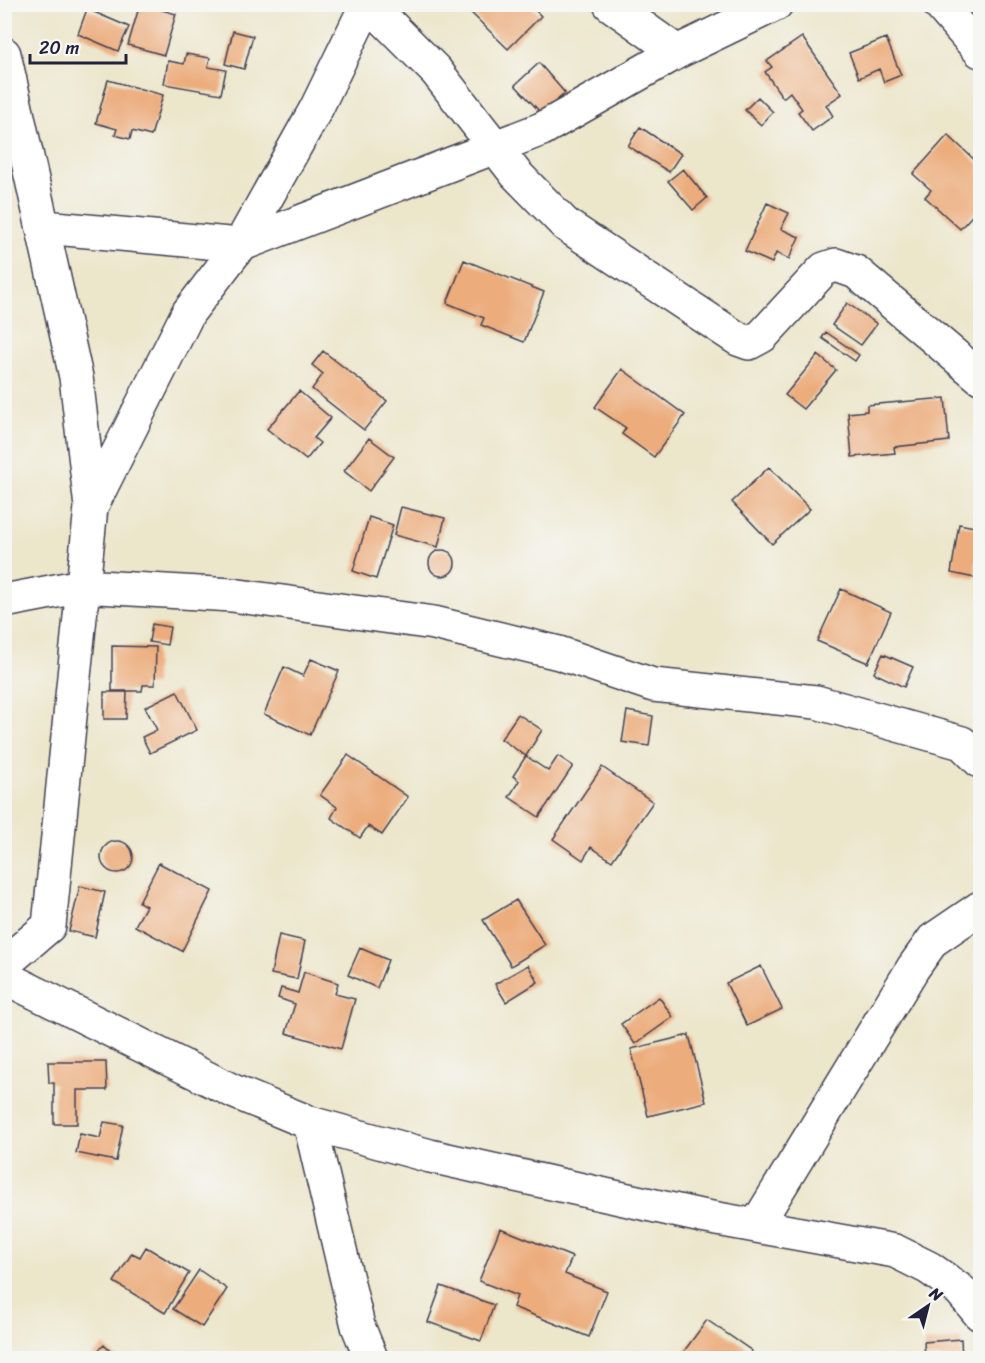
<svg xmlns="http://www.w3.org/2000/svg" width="985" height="1363" font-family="Sriracha,sans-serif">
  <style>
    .building { fill: #ecac7c }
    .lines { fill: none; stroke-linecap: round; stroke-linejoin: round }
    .street-casing { stroke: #403f51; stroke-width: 36 }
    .street { stroke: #fff; stroke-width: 33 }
  </style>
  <rect width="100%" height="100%" fill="#f6f6f2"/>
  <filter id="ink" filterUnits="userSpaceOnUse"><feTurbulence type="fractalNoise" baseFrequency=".0167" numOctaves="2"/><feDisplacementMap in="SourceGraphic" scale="12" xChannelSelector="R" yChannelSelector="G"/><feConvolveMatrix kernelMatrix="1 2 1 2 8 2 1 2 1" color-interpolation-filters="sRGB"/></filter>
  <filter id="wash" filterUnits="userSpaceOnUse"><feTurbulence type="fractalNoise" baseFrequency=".008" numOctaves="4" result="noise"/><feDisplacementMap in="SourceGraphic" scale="24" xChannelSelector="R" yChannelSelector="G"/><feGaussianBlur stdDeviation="1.35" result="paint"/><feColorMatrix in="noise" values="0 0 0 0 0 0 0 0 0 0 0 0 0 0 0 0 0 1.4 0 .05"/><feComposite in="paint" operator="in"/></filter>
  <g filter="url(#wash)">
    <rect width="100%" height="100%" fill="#ece6cb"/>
    <g id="blocks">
      <!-- building -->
      <path class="building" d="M140 4 176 14 164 55 128 45Z
        M462 4H529L541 16 508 49Z
        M87 9 129 27 118 51 78 34Z
        M233 31 253 36 244 69 225 64Z
        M802 37 842 94 826 105 833 116 812 131 798 112 802 109 790 92 783 98 765 72 772 67 767 61Z
        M886 38 901 75 884 82 879 69 859 78 849 53Z
        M186 54 210 58 208 67 226 70 221 94 164 84 168 61 184 64Z
        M539 63 565 93 542 114 515 85Z
        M108 80 163 95 151 136 132 131 130 139 115 135 117 129 96 123Z
        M758 97 773 112 761 125 745 110Z
        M640 127 681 154 669 172 628 146Z
        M948 135 980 165V207L960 229 925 197 931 190 913 174Z
        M683 169 707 198 693 210 668 181Z
        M767 203 789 213 781 229 799 237 789 259 776 253 772 263 745 251Z
        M464 260 544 292 524 342 481 325 484 318 447 303Z
        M847 303 877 324 861 345 832 325Z
        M826 332 859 355 855 361 822 338Z
        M323 351 387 401 364 430 312 389 323 374 312 365Z
        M818 355 836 370 803 409 785 395Z
        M622 369 685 415 654 457 622 434 626 428 595 407Z
        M299 391 331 418 314 438 320 443 306 460 267 429Z
        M945 398 949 441 894 447 895 453 852 457 848 413 867 411V405Z
        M369 438 394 457 369 491 344 471Z
        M769 467 810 509 772 544 732 502Z
        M401 507 445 518 438 547 394 535Z
        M369 517 393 525 376 579 353 571Z
        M959 524 980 528 975 578 951 573Z
        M429 563a13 13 0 1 1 26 0a13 13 0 1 1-26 0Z
        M841 589 891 612 868 663 817 641Z
        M152 624 170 627 167 645 149 642Z
        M112 646 156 647 155 685H143L142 691H112Z
        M883 654 913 667 904 687 874 673Z
        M311 659 339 671 310 735 264 714 284 667 303 676Z
        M177 691 197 730 150 753 142 737 157 730 145 707Z
        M104 692H127L126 719H104Z
        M627 711 653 716 649 746 622 742Z
        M518 714 542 730 526 756 501 739Z
        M348 755 408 797 382 835 368 826 360 838 331 818 337 807 320 795Z
        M526 756 548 771 558 756 573 766 539 817 509 797 519 781 513 776Z
        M602 767 653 802 612 861 591 847 583 860 553 839Z
        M101 857a16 16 0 1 1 32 0a16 16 0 1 1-32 0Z
        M159 863 212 891 182 951 135 926 146 906 139 902Z
        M80 886 105 892 95 937 69 931Z
        M516 900 545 945 511 966 483 920Z
        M279 935 305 941 297 979 271 974Z
        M360 948 388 960 377 988 348 975Z
        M528 965 538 982 506 1002 495 984Z
        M761 966 782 1009 747 1026 726 983Z
        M304 972 338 983 335 994 355 999 341 1049 286 1033 295 1004 278 998 281 988 298 993Z
        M659 997 673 1017 635 1044 621 1024Z
        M689 1035 706 1102 648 1116 631 1049Z
        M48 1062H106L107 1090H77V1124H54V1083H49Z
        M104 1122 123 1125 116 1161 76 1153 80 1134 100 1138Z
        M500 1228 572 1257 565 1274 607 1291 589 1337 513 1307 517 1296 479 1281Z
        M146 1247 189 1273 165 1313 114 1282 132 1253 140 1257Z
        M199 1270 227 1289 202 1327 173 1309Z
        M441 1286 494 1305 481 1341 428 1322Z
        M707 1320 752 1351 746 1358H679Z
        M961 1339 962 1358H925L924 1342Z
        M104 1345 117 1358H90Z"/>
    </g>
  </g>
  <g filter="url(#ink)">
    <use href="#blocks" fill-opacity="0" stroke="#403f51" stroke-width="1.5"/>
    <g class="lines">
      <!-- street casing -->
      <g class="street-casing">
        <path id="street" d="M369 4 436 71 516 174 566 225 738 339 749 343 762 336 824 269 836 265 856 272 980 377
          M610 4 677 52
          M939 4 980 51
          M4 54 76 377 91 507 49 926 4 964
          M44 227 240 245 542 129 677 52 776 4
          M91 507 188 313 240 245 316 109 367 4
          M4 601 82 586 232 595 434 623 559 653 653 685 816 702 962 743 980 761
          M4 977 235 1092 310 1123 430 1156 592 1192 701 1216 895 1251 929 1268 960 1290 980 1314
          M310 1123 358 1326 371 1358
          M756 1226 913 968 933 940 980 908"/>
      </g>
      <!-- street -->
      <use href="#street" class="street"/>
    </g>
  </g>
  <!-- margin -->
  <rect width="985" height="1363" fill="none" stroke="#f6f6f2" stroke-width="24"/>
  <!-- north arrow -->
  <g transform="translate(928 1306) rotate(35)" stroke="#f6f6f2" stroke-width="4.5" paint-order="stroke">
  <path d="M0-4.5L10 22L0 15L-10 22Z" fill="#22223b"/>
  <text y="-9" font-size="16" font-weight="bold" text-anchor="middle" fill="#22223b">N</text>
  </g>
  <!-- scale -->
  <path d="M30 54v9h96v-9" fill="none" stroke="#22223b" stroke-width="3"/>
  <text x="39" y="54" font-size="18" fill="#22223b" stroke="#f6f6f2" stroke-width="4.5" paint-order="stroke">20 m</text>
</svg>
